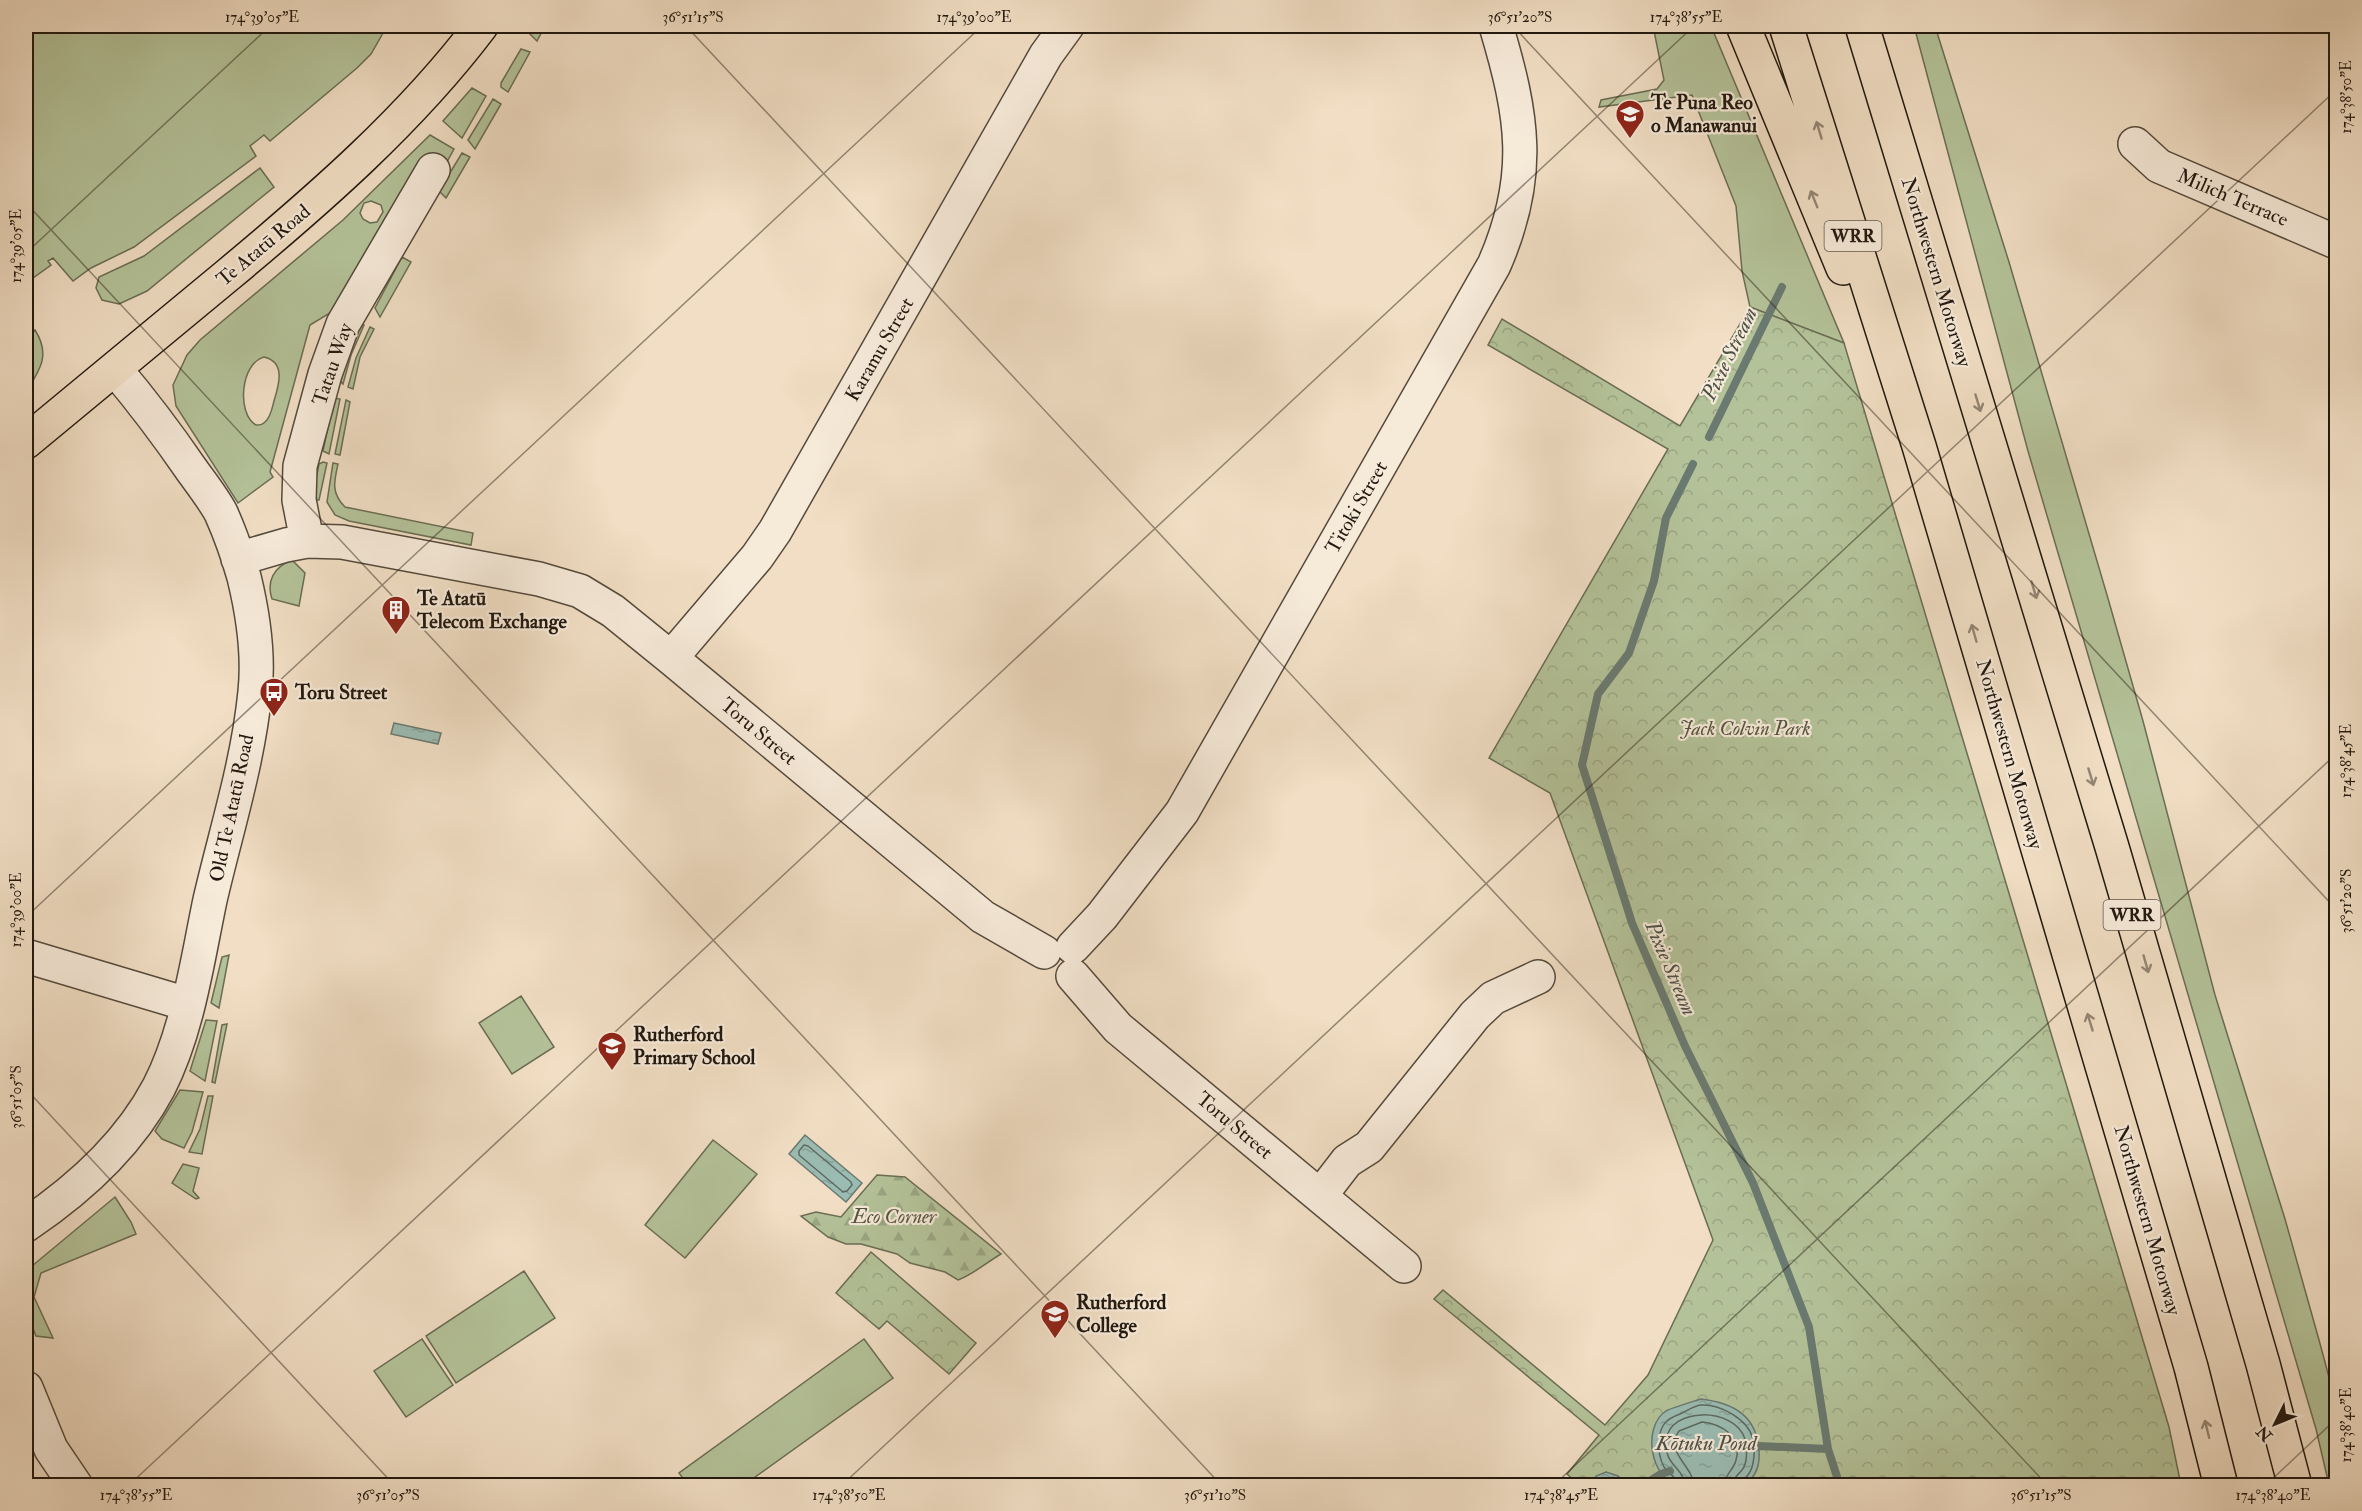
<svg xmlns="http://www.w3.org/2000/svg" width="2362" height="1511" font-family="'IM FELL Double Pica',serif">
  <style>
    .grass { fill: #b4c299; stroke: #6a6d54; stroke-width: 1.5; fill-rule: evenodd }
    .forest { fill: url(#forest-firs); stroke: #6a6d54; stroke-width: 1.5 }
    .park { fill: url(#park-crowns); stroke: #6a6d54; stroke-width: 1.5 }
    .water { fill: url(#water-ripples); stroke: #6a7a71; stroke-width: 1.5 }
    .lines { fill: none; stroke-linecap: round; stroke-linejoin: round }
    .shore { stroke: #5e6a61; stroke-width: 1.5 }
    .stream { stroke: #6a7a71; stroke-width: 8 }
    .minor-casing { stroke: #554a3c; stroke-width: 36 }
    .major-casing { stroke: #21180f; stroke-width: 36 }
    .highway-casing { stroke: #21180f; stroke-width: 36 }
    .minor { stroke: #f6ead9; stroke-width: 33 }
    .major { stroke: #f1dec4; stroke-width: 33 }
    .highway { stroke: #f1dec4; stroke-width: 33 }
    .oneway { stroke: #938573 }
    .ticks { fill: none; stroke: #21180f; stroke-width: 1.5; stroke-opacity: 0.45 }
    .labels { text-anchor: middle; stroke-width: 4.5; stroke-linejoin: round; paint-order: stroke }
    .shield { fill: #f6ead9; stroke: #61574c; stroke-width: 1.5 }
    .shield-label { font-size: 18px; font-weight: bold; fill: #21180f }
    .poi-label { font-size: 20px; font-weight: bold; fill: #21180f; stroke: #f6ead9; text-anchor: start }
    .street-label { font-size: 20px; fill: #21180f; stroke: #f6ead9 }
    .park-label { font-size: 20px; font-style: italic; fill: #54543f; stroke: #f6ead9 }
    .water-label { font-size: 21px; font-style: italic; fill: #4c5148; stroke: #f6ead9 }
    .neatline { fill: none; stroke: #21180f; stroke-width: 2 }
    .ticks-label { font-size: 15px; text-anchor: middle; fill: #21180f }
  </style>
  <defs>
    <pattern id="forest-firs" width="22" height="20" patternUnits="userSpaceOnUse" patternTransform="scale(1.5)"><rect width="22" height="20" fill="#b4c299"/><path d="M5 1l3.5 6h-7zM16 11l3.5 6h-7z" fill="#9aa683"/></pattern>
    <pattern id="park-crowns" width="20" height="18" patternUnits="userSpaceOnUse" patternTransform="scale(1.5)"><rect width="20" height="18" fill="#b4c299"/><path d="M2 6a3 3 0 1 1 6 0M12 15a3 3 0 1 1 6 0" fill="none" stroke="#9aa683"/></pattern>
    <pattern id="water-ripples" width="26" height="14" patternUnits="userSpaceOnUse" patternTransform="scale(1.5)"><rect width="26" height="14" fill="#9bbcb3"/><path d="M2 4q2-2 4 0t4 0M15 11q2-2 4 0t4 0" fill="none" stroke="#85a199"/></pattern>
  </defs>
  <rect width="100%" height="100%" fill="#f1dec4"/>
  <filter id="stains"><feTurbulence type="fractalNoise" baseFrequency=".00333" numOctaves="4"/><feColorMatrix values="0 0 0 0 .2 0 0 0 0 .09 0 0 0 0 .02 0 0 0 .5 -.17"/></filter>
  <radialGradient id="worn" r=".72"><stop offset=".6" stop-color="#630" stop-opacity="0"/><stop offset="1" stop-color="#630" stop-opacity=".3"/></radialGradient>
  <!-- grass -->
  <path class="grass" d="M26 26H387L371 54 357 68 270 141 264 135 250 146 256 156 134 247 91 268 73 281 53 258 48 261 51 265 26 283Z
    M524 26H545L537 41 523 27Z
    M1653 26H1711L1844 343 1750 307 1742 271 1736 206 1692 95 1599 107 1601 100 1657 89 1664 80Z
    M1914 26H1935L2009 262 2107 595 2143 721 2215 995 2285 1219 2319 1340 2336 1403V1485H2329L2316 1429 2028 451Z
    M521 49 530 52 508 92 501 87V83Z
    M472 88 486 96 462 138 443 121Z
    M493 99 501 104 475 149 468 140Z
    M430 135 454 149 443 169 347 297 330 313 310 325 270 472 273 477 238 503 176 406 173 385 187 355 200 340 343 220ZM371 201 381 205 383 212 377 222 370 223 363 219 360 213 364 203ZM264 357C286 362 279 385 274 401 272 408 271 417 265 422 262 425 260 425 256 425 236 413 241 363 264 357Z
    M462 153 470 157 446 198 439 191Z
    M260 168 274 187 147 291 119 304 102 300 96 288 99 277 144 256Z
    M402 257 411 262 380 317 375 308Z
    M361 323 364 325 351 355 343 384 339 380 347 353Z
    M370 327 374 329 360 357 353 389 348 387 356 358Z
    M35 330C51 355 40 370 26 392V338Z
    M334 398 340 399 329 454 323 451Z
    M346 400 350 402 340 455 335 454Z
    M323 462 327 463 319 500H317L314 490 319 464Z
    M333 463 338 464C334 482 331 493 345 507L473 533 471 545 349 521 335 515 327 502Z
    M292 560 305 573 299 606 272 599C266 581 274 567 292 560Z
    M229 955 219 1008 211 1003 222 957Z
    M521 996 554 1047 512 1074 479 1023Z
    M206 1020 217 1021 205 1081 190 1071Z
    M227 1024 215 1083 212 1082 222 1025Z
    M180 1090 203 1092 192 1132 184 1148 162 1139 155 1131Z
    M208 1096H213L202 1154 189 1152 200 1129Z
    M713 1140 757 1174 685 1258 645 1225Z
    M183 1164 199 1168 193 1191 199 1198 196 1199 172 1183Z
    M115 1197 131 1222 136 1234 41 1273 34 1297 53 1338 36 1336 26 1311V1271Z
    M524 1271 555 1318 456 1383 426 1336Z
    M422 1339 453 1385 406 1417 374 1371Z
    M864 1339 893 1378 744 1485H688L679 1473Z"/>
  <!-- forest -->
  <path class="forest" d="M877 1175 905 1177 1001 1254C987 1262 974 1274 958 1280L945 1272 910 1263 897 1254 861 1244H846L828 1237 801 1216 816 1212 841 1217Z"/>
  <!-- park -->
  <path class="park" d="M1750 307 1844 343 2169 1427 2181 1485H1579L1567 1474 1599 1435 1434 1299 1443 1290 1605 1425 1648 1375 1713 1240 1550 793 1489 758 1668 449 1488 345 1502 319 1680 426Z
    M871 1252 976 1343 949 1374 887 1321 879 1329 836 1293Z"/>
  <!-- water -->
  <path class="water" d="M394 723 441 733 438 744 391 734Z
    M805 1135 862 1183 846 1202 789 1154Z
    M1701 1399C1734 1403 1757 1416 1759 1451 1760 1465 1757 1476 1745 1484L1678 1485C1650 1478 1642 1427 1666 1411 1671 1408 1695 1401 1701 1399Z
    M1606 1472 1618 1476 1627 1485H1592L1596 1476Z"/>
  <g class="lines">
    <!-- shore -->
    <path class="shore" d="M804 1145 808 1146 851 1182 852 1185 847 1191 843 1192 799 1155V1151Z
      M1678 1486C1677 1477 1669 1474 1664 1467 1660 1460 1658 1449 1659 1441 1660 1425 1666 1419 1680 1414 1687 1411 1693 1406 1701 1405 1720 1404 1748 1419 1753 1439 1755 1449 1755 1466 1748 1475 1744 1480 1742 1479 1741 1486
      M1685 1486C1684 1467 1664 1466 1666 1441 1669 1406 1735 1407 1745 1439 1747 1447 1748 1463 1742 1470 1737 1476 1734 1477 1733 1486
      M1694 1486C1693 1465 1664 1453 1679 1431L1702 1422C1722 1424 1743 1437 1736 1460 1734 1470 1725 1473 1724 1486"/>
    <!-- stream -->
    <path class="stream" d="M1709 437 1782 287
      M1693 464 1666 518 1654 581 1629 653 1598 694 1582 765 1632 923 1685 1046 1753 1183 1809 1327 1828 1449 1840 1486
      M1751 1448 1759 1446 1828 1449
      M1642 1486 1661 1474 1670 1471"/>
    <!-- minor casing -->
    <g class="minor-casing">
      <path id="minor" d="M2135 144 2159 166 2336 242
        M307 541 299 500 300 466 325 374 343 324 433 170
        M238 559 286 545 307 541 342 542 539 579 580 591 613 611 671 658 983 917 1044 952
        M671 658 757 557 775 531 1046 55 1067 26
        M1073 947 1102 916 1182 812 1494 265C1533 176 1523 116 1496 26
        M26 956 187 1004
        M1073 976 1118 1028 1404 1266
        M1320 1196 1347 1161 1369 1147 1475 1015 1493 998 1538 977
        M26 1225C78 1190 129 1144 159 1087 188 1030 197 962 210 900 226 831 248 763 255 692 259 654 253 614 244 577 238 556 230 533 221 513 213 498 201 483 191 469 167 434 142 401 115 369
        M26 1388 51 1449 76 1486"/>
    </g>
    <!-- major casing -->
    <g class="major-casing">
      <path id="major" d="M26 442C93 386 161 331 229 274 319 199 410 120 481 26"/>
    </g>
    <!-- highway casing -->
    <g class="highway-casing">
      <path id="highway" d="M1743 26 1843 268
        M1786 26 1919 446 2191 1367 2221 1486
        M1862 26 2112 847 2263 1364 2295 1486"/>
    </g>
    <!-- minor -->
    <use href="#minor" class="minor"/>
    <!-- major -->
    <use href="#major" class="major"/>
    <!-- highway -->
    <use href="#highway" class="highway"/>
  </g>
  <!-- one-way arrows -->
  <defs><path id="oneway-shaft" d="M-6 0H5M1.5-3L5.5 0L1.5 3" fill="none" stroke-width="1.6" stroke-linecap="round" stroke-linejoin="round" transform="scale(1.5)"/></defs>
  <g class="oneway">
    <use href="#oneway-shaft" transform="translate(1819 130) rotate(-107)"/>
    <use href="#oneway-shaft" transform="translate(1814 199) rotate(-112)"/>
    <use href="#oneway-shaft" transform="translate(1978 403) rotate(73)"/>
    <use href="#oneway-shaft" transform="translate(2034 590) rotate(73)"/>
    <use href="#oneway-shaft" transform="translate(1974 633) rotate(-106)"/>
    <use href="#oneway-shaft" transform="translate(2091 777) rotate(73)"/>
    <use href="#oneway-shaft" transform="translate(2146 964) rotate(74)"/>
    <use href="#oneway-shaft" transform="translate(2090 1022) rotate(-107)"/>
    <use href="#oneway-shaft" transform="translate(2207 1429) rotate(-104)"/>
  </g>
  <!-- ticks -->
  <path class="ticks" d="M686 26 2048 1486M1513 26 2336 909M26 203 1222 1486M26 253 270 26M26 917 982 26M26 1089 395 1486M128 1486 1694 26M841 1486 2336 90M1553 1486 2336 754M2265 1486 2336 1419"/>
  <!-- icons -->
  <defs>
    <g id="school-pin" transform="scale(1.5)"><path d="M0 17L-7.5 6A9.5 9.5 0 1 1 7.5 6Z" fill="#8f2418" stroke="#f6ead9"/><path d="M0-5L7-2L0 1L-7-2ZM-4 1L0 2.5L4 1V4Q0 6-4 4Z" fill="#fff"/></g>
    <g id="building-pin" transform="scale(1.5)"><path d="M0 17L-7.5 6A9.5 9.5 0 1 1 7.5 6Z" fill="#8f2418" stroke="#f6ead9"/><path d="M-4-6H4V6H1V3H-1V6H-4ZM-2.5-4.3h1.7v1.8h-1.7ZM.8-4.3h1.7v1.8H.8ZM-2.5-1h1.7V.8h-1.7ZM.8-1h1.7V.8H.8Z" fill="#fff"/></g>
    <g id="bus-pin" transform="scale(1.5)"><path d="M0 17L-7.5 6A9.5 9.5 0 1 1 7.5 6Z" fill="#8f2418" stroke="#f6ead9"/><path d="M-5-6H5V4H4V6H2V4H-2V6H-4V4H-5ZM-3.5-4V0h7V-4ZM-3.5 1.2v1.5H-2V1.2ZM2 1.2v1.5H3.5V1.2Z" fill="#fff"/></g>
  </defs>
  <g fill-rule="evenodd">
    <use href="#school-pin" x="1630" y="114"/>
    <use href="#building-pin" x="396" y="610"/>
    <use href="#bus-pin" x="274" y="692"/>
    <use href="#school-pin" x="612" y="1046"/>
    <use href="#school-pin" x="1055" y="1314"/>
  </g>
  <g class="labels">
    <!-- shield labels -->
    <g class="shield">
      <rect x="1824.5" y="221" width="57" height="30" rx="4.5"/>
      <rect x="2103.5" y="900" width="57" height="30" rx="4.5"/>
    </g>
    <g class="shield-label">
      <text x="1853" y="242">WRR</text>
      <text x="2132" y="921">WRR</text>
    </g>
    <!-- poi labels -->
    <g class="poi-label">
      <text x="1651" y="109">Te Puna Reo<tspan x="1651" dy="23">o Manawanui</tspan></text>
      <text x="417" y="605">Te Atatū<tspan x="417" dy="23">Telecom Exchange</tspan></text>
      <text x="295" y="699">Toru Street</text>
      <text x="633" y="1041">Rutherford<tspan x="633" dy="23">Primary School</tspan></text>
      <text x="1076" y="1309">Rutherford<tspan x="1076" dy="23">College</tspan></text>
    </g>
    <!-- street labels -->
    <g class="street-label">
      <text transform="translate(2233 197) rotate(23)" y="7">Milich Terrace</text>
      <text transform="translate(263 245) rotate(-40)" y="7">Te Atatū Road</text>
      <text transform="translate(1937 272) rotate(73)" y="7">Northwestern Motorway</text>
      <text transform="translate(879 349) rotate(-60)" y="7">Karamu Street</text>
      <text transform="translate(332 364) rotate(-71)" y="7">Tatau Way</text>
      <text transform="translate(1356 507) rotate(-60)" y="7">Titoki Street</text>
      <text transform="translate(759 731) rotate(40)" y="7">Toru Street</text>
      <text transform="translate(2010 754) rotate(74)" y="7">Northwestern Motorway</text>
      <text transform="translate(231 808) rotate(-78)" y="7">Old Te Atatū Road</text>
      <text transform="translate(1235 1125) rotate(40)" y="7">Toru Street</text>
      <text transform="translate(2148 1220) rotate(74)" y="7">Northwestern Motorway</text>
    </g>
    <!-- park labels -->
    <g class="park-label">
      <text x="1745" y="735">Jack Colvin Park</text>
      <text x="894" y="1223">Eco Corner</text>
    </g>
    <!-- water labels -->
    <g class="water-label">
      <text transform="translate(1729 354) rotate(-64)" y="7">Pixie Stream</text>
      <text transform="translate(1671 968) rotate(67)" y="7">Pixie Stream</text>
      <text x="1706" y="1450">Kōtuku Pond</text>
    </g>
  </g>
  <!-- margin -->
  <rect width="2362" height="1511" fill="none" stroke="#f1dec4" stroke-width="66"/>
  <!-- north arrow -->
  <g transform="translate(2275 1424) rotate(227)" stroke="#f6ead9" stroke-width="4.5" paint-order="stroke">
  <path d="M0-4.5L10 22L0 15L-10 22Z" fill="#21180f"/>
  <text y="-9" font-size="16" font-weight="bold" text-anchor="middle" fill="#21180f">N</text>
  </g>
  <rect x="33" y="33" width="2296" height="1445" class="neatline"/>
  <g class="ticks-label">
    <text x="262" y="22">174°39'05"E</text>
    <text x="693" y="22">36°51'15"S</text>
    <text x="974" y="22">174°39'00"E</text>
    <text x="1520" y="22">36°51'20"S</text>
    <text x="1686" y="22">174°38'55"E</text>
    <text transform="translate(2346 97) rotate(-90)" y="5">174°38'50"E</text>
    <text transform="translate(16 246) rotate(-90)" y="5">174°39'05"E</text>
    <text transform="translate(2346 761) rotate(-90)" y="5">174°38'45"E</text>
    <text transform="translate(2346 901) rotate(-90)" y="5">36°51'20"S</text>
    <text transform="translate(16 910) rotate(-90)" y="5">174°39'00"E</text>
    <text transform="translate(16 1097) rotate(-90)" y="5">36°51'05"S</text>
    <text transform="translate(2346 1425) rotate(-90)" y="5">174°38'40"E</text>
    <text x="136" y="1500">174°38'55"E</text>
    <text x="388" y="1500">36°51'05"S</text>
    <text x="849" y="1500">174°38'50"E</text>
    <text x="1215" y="1500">36°51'10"S</text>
    <text x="1561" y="1500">174°38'45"E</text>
    <text x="2041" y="1500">36°51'15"S</text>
    <text x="2273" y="1500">174°38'40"E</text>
  </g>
  <rect width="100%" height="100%" filter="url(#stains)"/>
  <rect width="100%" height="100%" fill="url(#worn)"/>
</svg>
